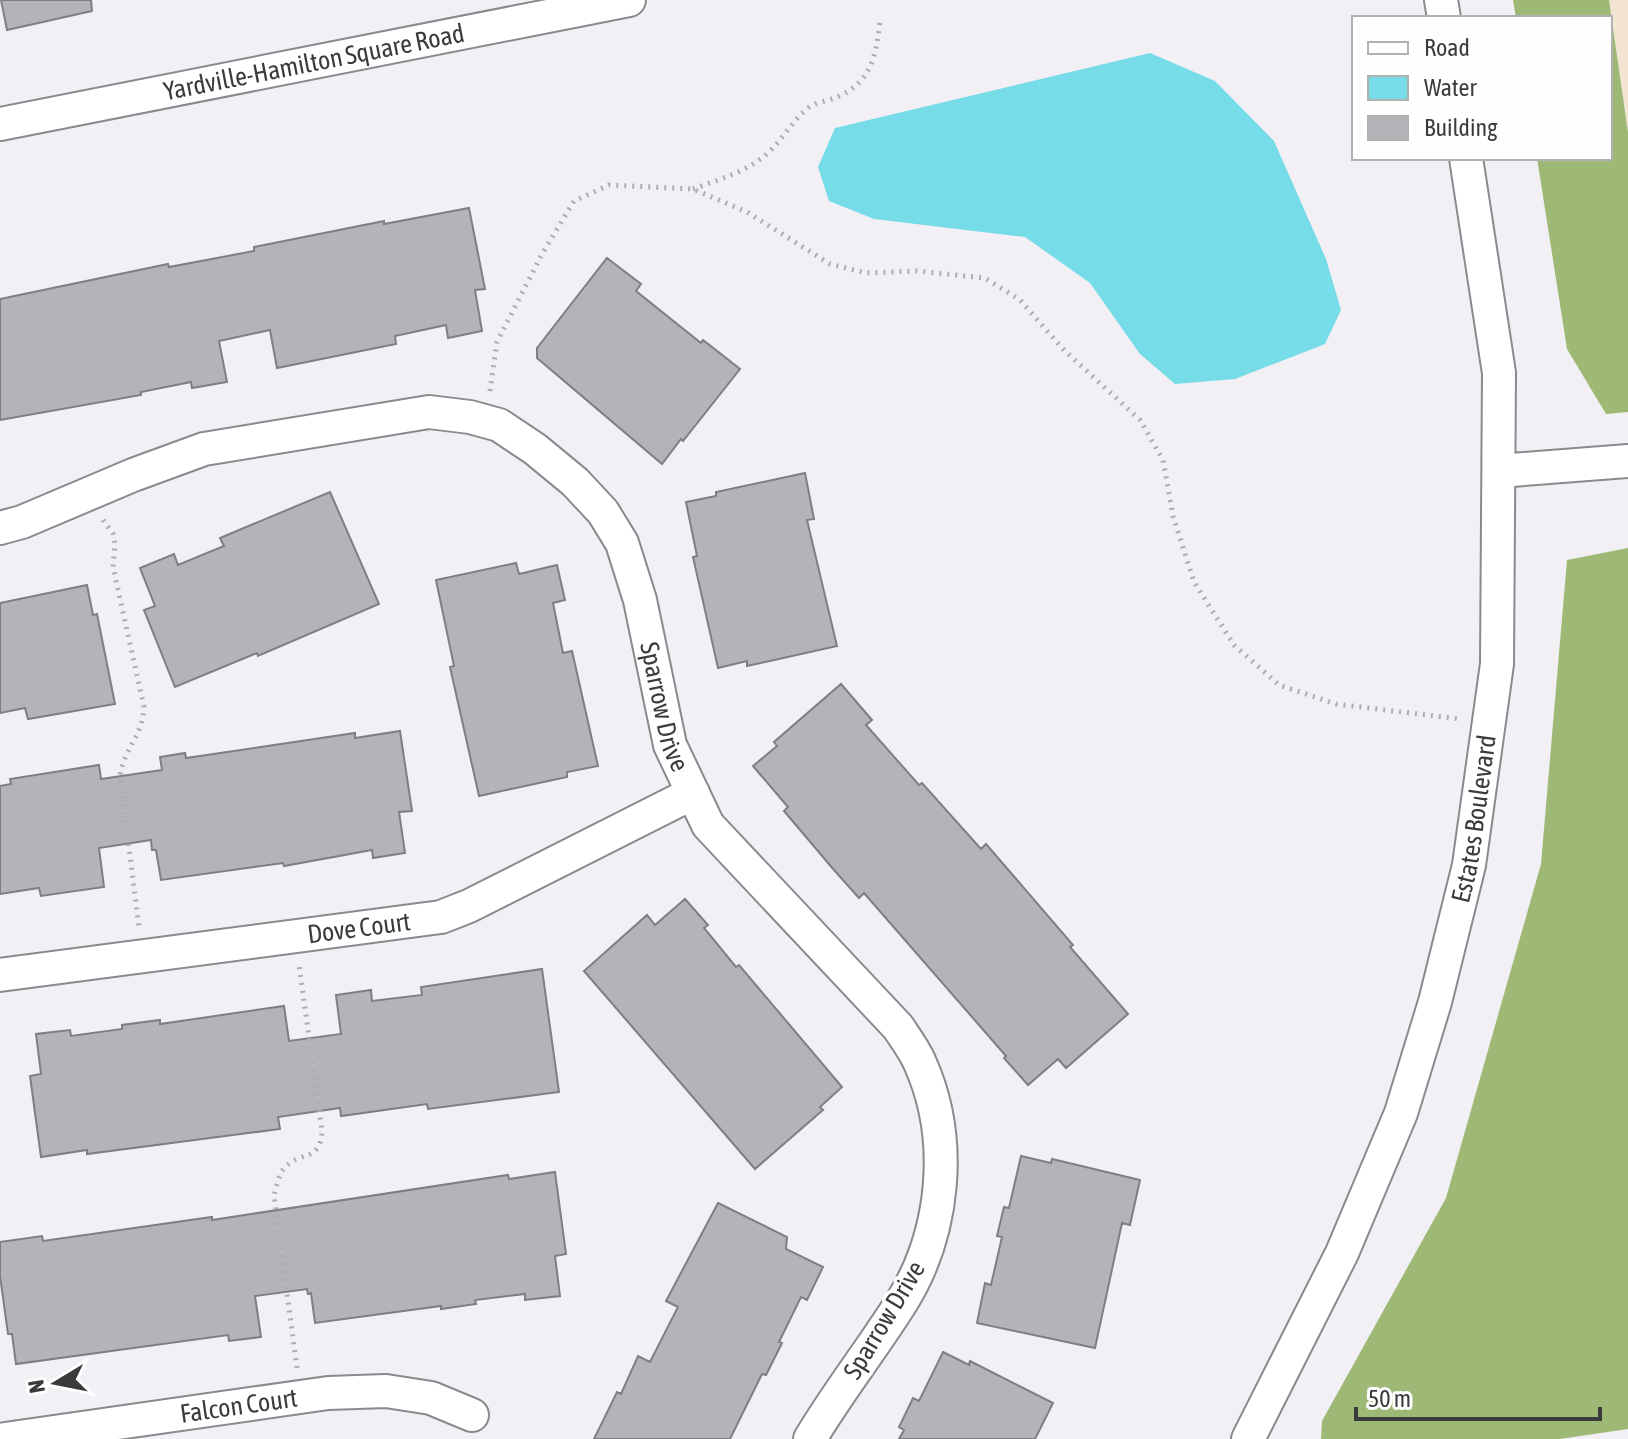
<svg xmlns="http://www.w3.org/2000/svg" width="1628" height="1439" font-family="'Asap Condensed',sans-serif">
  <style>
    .education { fill: #f3e5d2 }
    .forest { fill: #9db975 }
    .water { fill: #75dce8 }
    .building { fill: #b3b4b9; stroke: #7e7f83; stroke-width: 2 }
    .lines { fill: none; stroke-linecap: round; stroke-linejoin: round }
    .minor-casing { stroke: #8b898e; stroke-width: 36 }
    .path { stroke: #aeacb0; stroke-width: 5; stroke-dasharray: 2 6; stroke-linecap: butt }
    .minor { stroke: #fff; stroke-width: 32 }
    .labels { text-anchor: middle; stroke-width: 7; stroke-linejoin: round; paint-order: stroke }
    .street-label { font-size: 26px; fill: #3b3a3c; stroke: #fefefe }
  </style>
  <rect width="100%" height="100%" fill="#f2f0f5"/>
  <!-- education -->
  <path class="education" d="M1609 0H1628V131Z"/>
  <!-- forest -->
  <path class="forest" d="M1513 0H1609L1628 132V412L1606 414 1567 349 1537 158H1610V18H1516Z
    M1628 548V1429L1560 1439H1321L1322 1421 1446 1198 1541 864 1567 560Z"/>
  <!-- water -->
  <path class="water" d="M1150 53 1215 81 1274 141 1326 259 1341 310 1325 344 1235 379 1175 384 1140 354 1090 283 1025 237 874 219 829 201 818 167 835 128Z"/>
  <!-- building -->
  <path class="building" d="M1 0H91L92 11 7 30Z
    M469 208 485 289 475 290 482 331 448 338 446 325 395 336 396 344 277 368 270 330 219 341 227 382 192 388 191 382 141 392V395L0 420V299L168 264 169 267 254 251V247L384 221V224Z
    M607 258 641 284 636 291 701 343 703 340 740 369 683 441 681 439 662 464 537 358V348Z
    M805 473 814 519 807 520 837 646 747 666V661L718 668 693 557 697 556 686 502 716 496V492Z
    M330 492 379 604 258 656 257 653 175 687 144 610 155 606 140 568 174 554 178 565 224 546 220 538Z
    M516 563 519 574 557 565 565 600 553 603 563 653 572 651 598 766 567 772V777L479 796 450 667 454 666 436 580Z
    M87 585 93 615 97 614 115 704 28 719 25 708 0 713V603Z
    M841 684 872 720 866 725 919 785 922 783 981 849 986 844 1073 945 1070 947 1128 1014 1066 1068 1058 1059 1028 1085 1004 1058 1006 1056 864 893 859 898 834 870 784 811 788 807 753 766 777 746 774 742Z
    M400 731 412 811 399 812 405 853 373 858 372 850 284 866 283 863 161 880 156 850H152L151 840 99 848 104 887 41 896 39 888 0 894V786L11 784 10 779 99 765 101 779 162 770 160 757 185 753 186 758 355 733V738Z
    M685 899 708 925 704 928 736 967 739 965 842 1087 820 1107 823 1110 755 1169 584 971 647 915 655 925Z
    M542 969 559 1092 428 1109 427 1104 341 1116 340 1108 278 1117 280 1129 87 1154V1150L41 1157 30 1076 41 1074 36 1034 70 1030 71 1036 122 1029V1025L160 1020V1024L284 1006 289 1041 341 1034 336 995 371 990 372 1001 422 995 421 987Z
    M1021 1156 1051 1163 1052 1159 1140 1180 1130 1225 1122 1223 1095 1348 977 1323 985 1283 991 1285 1002 1237 997 1236 1004 1207 1009 1208Z
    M555 1172 566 1254 555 1256 560 1296 525 1300V1294L475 1300 476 1304 441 1309V1306L315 1323 311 1293 308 1294 307 1289 255 1296 261 1337 229 1341 228 1335 16 1364 12 1334H8L0 1276V1242L42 1236 43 1241 212 1217V1220L508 1175 509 1179Z
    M718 1203 787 1237 786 1249 823 1267 807 1300 801 1297 779 1342 782 1343 766 1375 762 1374 730 1439H594L617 1392 621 1394 638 1356 650 1362 678 1307 666 1301Z
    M943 1352 969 1365 970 1361 1053 1403 1035 1439H899L904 1430 899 1427 913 1398 919 1401Z"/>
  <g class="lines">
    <!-- minor casing -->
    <g class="minor-casing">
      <g id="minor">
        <path d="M1441 0 1444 18"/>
        <path id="s1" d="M0 124 629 0"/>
        <path d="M1499 471 1628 461"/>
        <path id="s2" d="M0 528 22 522 133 475 204 449 429 412 470 417 499 425 535 449 575 482 603 512 622 543 640 600 670 745 708 825 898 1027C906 1039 915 1051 920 1063 954 1139 945 1233 901 1303 872 1349 838 1392 810 1439"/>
        <path id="s3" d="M0 975 441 917 469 906 693 793"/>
        <path id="s4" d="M5 1439 328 1393 386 1391 431 1398 472 1415"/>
        <path id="s5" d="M1248 1439 1342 1253 1401 1113 1435 1002 1469 865 1497 664 1499 373 1466 158"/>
      </g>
    </g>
    <!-- path -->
    <path class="path" d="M693 189C720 179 750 171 771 150 784 137 793 120 808 108 816 102 828 101 837 97 872 82 876 55 880 21
      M490 391 497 342 542 254 574 201 609 185 693 189 747 212 830 264 866 273 917 271 985 278 1020 300 1064 350 1140 420 1163 460 1173 516 1194 582 1234 645 1279 685 1336 704 1460 719
      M103 520 113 534 115 544 113 567 144 707C142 739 125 745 120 776L139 927
      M297 1368 274 1196C276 1188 278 1177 283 1170 299 1149 320 1164 322 1131L299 965"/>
    <!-- minor -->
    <use href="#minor" class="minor"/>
  </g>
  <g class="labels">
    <!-- street labels -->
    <g class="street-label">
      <text dy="9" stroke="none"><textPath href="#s1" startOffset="320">Yardville-Hamilton Square Road</textPath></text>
      <text dy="9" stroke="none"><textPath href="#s2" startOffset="860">Sparrow Drive</textPath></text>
      <text dy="9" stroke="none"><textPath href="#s5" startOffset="664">Estates Boulevard</textPath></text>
      <text dy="9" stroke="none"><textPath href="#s3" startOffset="362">Dove Court</textPath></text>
      <text transform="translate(884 1320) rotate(-59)" y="9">Sparrow Drive</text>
      <text dy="9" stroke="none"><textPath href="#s4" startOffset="236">Falcon Court</textPath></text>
    </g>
  </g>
  <!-- legend -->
  <rect x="1352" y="16" width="260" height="144" fill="#fefefe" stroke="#b0b0b0" stroke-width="2"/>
  <rect x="1368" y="42" width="40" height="12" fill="#ffffff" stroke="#b0b0b0" stroke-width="2"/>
  <text x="1424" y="56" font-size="24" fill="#3b3a3c">Road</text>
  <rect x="1368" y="76" width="40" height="24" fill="#75dce8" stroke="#b0b0b0" stroke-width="2"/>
  <text x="1424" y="96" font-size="24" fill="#3b3a3c">Water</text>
  <rect x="1368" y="116" width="40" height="24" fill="#b3b4b9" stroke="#b0b0b0" stroke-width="2"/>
  <text x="1424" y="136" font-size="24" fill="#3b3a3c">Building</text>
  <!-- north arrow -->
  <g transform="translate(56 1383) rotate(260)" stroke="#fefefe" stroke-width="6" paint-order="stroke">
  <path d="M0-6L14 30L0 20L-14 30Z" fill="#3b3a3c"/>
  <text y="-12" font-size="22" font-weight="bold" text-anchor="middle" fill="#3b3a3c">N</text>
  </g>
  <!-- scale -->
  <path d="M1356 1407v12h244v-12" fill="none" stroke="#3b3a3c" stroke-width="4"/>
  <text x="1368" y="1407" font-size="24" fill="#3b3a3c" stroke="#fefefe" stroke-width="6" paint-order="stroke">50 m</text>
</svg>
